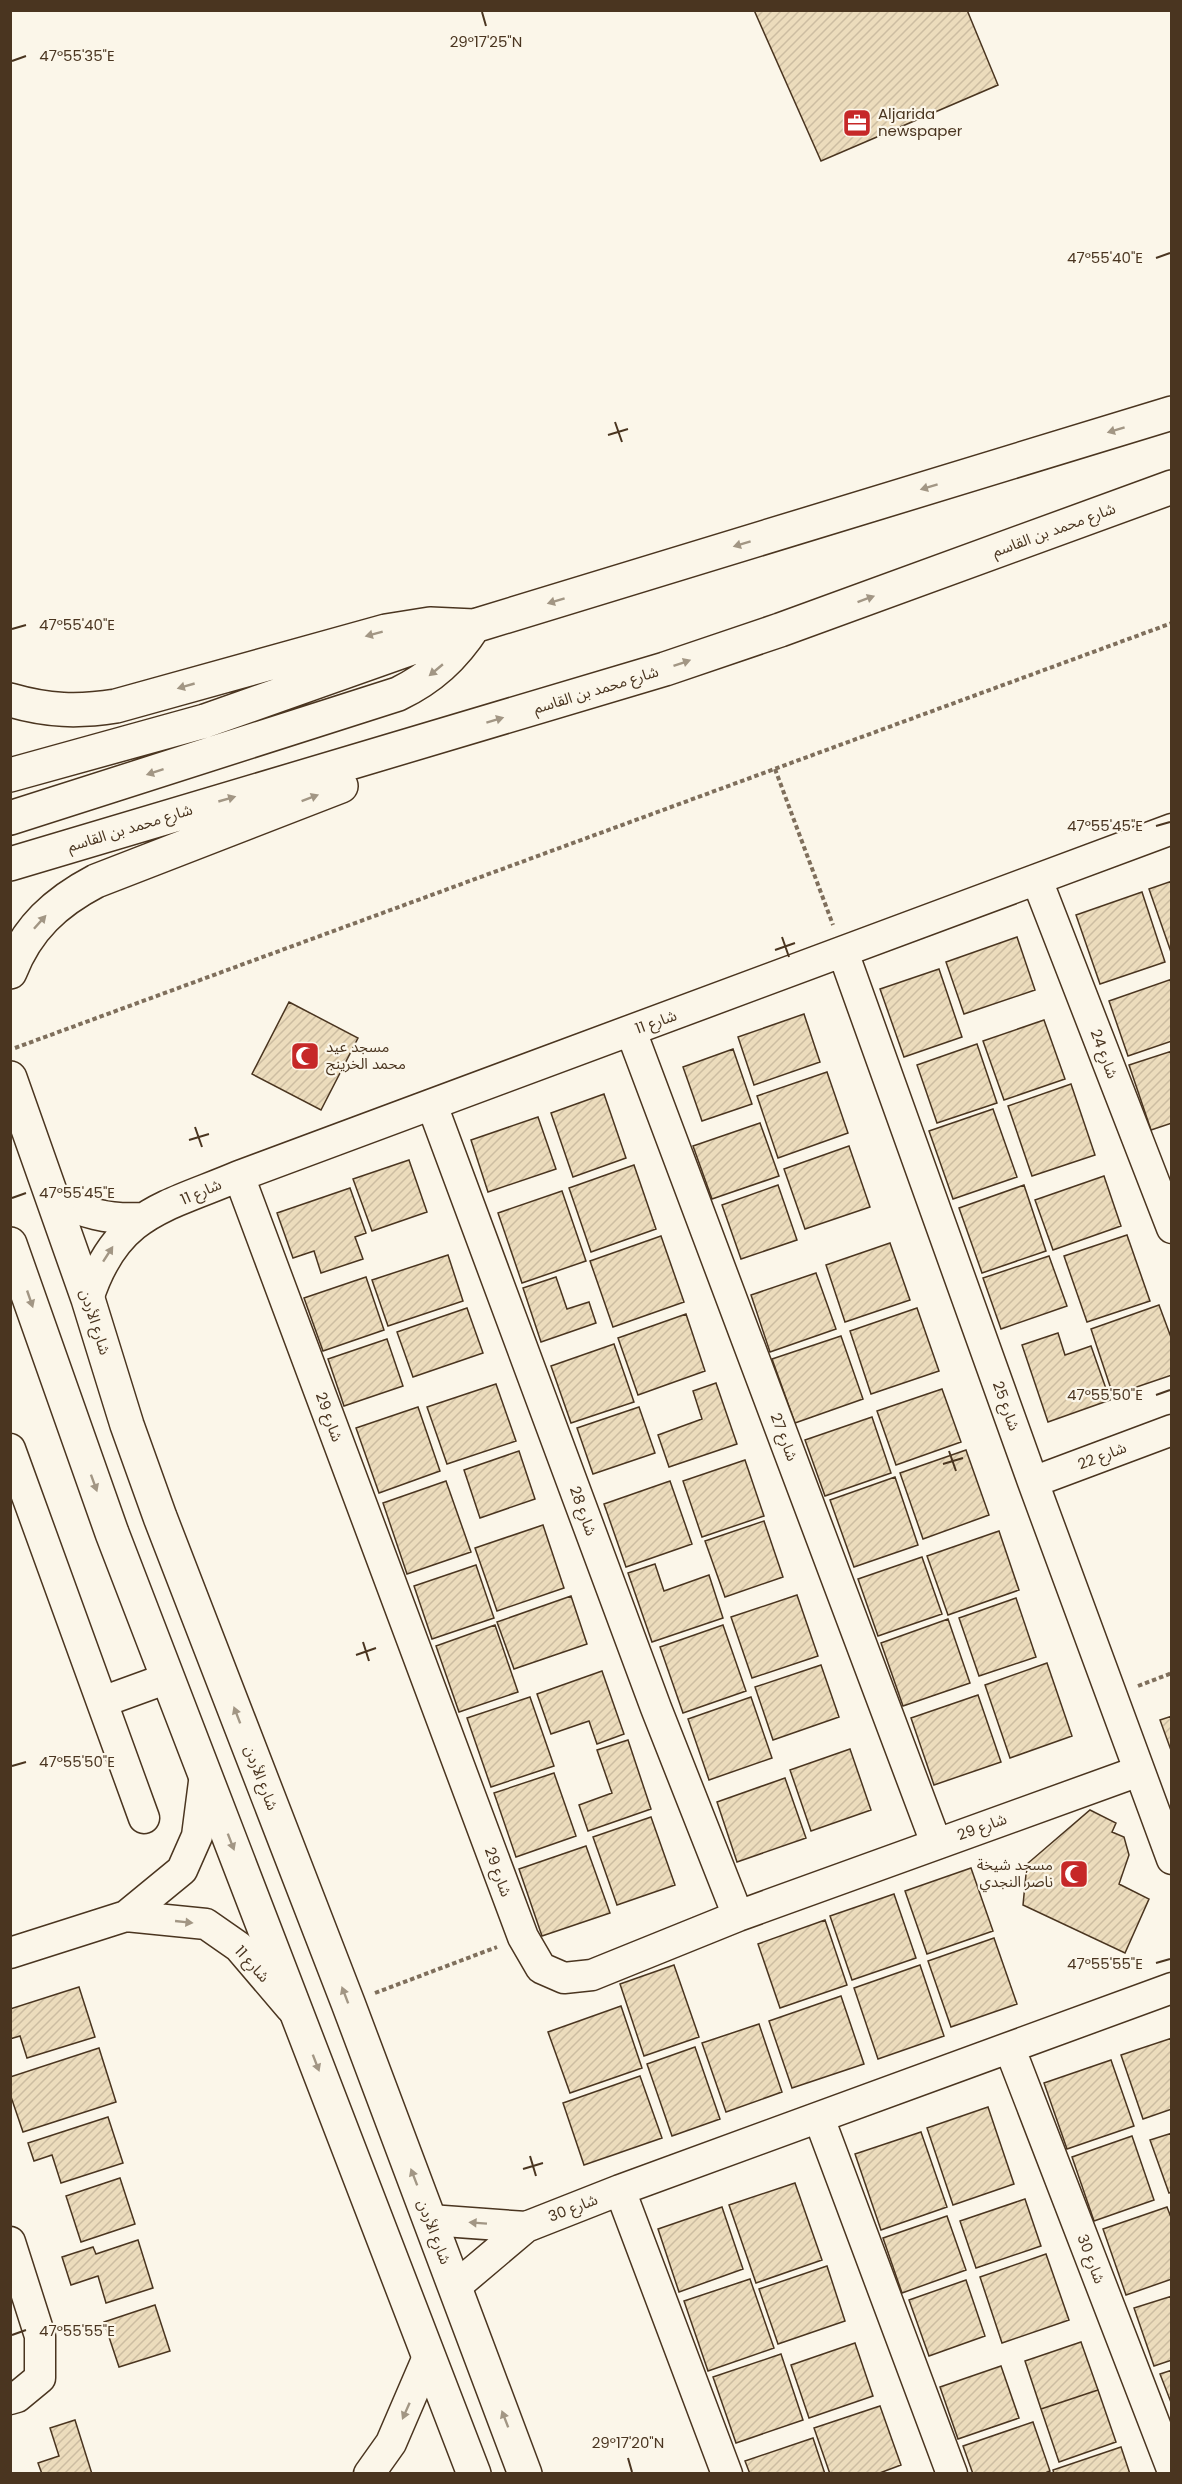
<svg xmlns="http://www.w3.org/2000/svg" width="1182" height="2484" font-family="Poppins,'Noto Sans Arabic',sans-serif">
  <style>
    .building { fill: url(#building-hatch); stroke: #4a3520; stroke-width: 1.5 }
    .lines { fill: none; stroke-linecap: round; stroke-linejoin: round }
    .minor-casing { stroke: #4a3520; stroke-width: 33 }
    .major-casing { stroke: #4a3520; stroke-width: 36 }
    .path { stroke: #7f6f5c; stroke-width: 4; stroke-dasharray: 4.5 3; stroke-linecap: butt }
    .minor { stroke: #fbf6e9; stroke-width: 30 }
    .major { stroke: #fbf6e9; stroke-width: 33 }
    .oneway { fill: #a29684 }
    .ticks { fill: none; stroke: #4a3520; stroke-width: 2 }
    .labels { text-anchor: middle; stroke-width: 4.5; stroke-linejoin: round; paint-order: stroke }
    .poi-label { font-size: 15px; fill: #4a3520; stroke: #fbf6e9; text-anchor: start }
    .street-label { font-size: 15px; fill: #4a3520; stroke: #fbf6e9 }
    .ticks-label { font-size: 15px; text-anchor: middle; fill: #4a3520; stroke: #fbf6e9; stroke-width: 4.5; stroke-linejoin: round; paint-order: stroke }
  </style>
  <defs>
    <pattern id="building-hatch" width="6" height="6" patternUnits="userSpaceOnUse" patternTransform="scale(1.5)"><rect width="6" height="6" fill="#ecdcbc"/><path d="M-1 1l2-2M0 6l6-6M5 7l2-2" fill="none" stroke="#ccbda1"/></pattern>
  </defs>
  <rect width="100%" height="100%" fill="#fbf6e9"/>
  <!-- building -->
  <path class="building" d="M754 10H967L998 85 821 161Z
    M1172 881V955L1149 889Z
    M1142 892 1165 962 1100 984 1076 915Z
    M1017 937 1035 990 964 1014 946 962Z
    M939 969 962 1037 904 1057 880 989Z
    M1172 979V1041L1128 1056 1109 1001Z
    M289 1002 358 1038 321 1110 252 1074Z
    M804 1014 820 1062 754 1085 738 1037Z
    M1044 1020 1065 1079 1004 1100 983 1041Z
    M977 1044 997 1103 937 1123 917 1065Z
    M733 1049 752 1104 702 1121 683 1067Z
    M1172 1051V1123L1151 1130 1129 1065Z
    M827 1072 848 1133 778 1158 757 1096Z
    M1071 1084 1095 1155 1032 1176 1008 1106Z
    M604 1094 626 1158 573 1177 551 1113Z
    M993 1109 1017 1177 953 1199 929 1131Z
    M538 1117 556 1169 488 1192 471 1140Z
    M760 1123 779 1176 712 1199 693 1146Z
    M849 1146 870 1207 805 1229 784 1169Z
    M409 1160 427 1212 372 1231 353 1179Z
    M634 1165 656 1229 591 1252 569 1188Z
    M1104 1176 1121 1226 1053 1250 1035 1200Z
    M778 1185 797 1240 741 1259 722 1205Z
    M1024 1185 1046 1251 982 1273 959 1208Z
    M350 1188 366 1233 355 1237 363 1259 321 1273 314 1251 293 1258 277 1213Z
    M562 1191 586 1261 522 1283 498 1213Z
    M1127 1235 1150 1301 1087 1322 1064 1256Z
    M661 1236 684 1302 613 1327 590 1261Z
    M890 1243 910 1300 845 1322 826 1265Z
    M448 1255 463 1301 388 1326 372 1280Z
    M1049 1256 1067 1306 1001 1329 983 1278Z
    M816 1273 836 1329 770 1352 751 1295Z
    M366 1277 384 1330 323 1351 304 1298Z
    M556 1277 567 1309 589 1302 596 1323 541 1342 523 1288Z
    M1159 1305 1172 1340V1375L1113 1395 1091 1329Z
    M467 1308 483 1353 413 1377 397 1332Z
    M917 1308 939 1371 871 1394 850 1331Z
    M686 1314 705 1371 638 1395 618 1338Z
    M1058 1333 1065 1355 1091 1346 1110 1400 1048 1422 1022 1345Z
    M841 1336 863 1399 795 1423 772 1359Z
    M387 1339 403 1386 344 1406 328 1359Z
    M614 1344 634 1402 571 1423 551 1366Z
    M716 1383 737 1444 669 1467 658 1435 702 1419 693 1391Z
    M496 1384 516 1441 447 1464 427 1407Z
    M942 1389 961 1442 896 1465 877 1411Z
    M418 1407 440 1471 379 1493 356 1428Z
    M639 1407 655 1453 593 1474 577 1428Z
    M872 1417 891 1473 825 1496 805 1440Z
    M966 1450 989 1515 923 1539 900 1473Z
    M519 1451 535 1499 480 1518 464 1470Z
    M745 1460 764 1516 702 1537 683 1481Z
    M895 1477 918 1545 854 1567 830 1500Z
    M446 1481 471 1552 407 1574 383 1503Z
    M670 1481 692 1544 626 1567 604 1504Z
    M764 1521 783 1577 725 1597 705 1541Z
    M543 1525 564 1588 497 1611 475 1548Z
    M999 1531 1019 1590 948 1615 927 1556Z
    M922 1557 942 1614 878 1636 858 1579Z
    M655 1564 664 1591 709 1575 723 1618 652 1642 628 1573Z
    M476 1565 494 1618 432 1639 414 1586Z
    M797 1595 818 1656 752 1678 731 1617Z
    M571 1596 587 1644 514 1669 497 1622Z
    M1016 1598 1036 1657 979 1676 959 1618Z
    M948 1619 970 1683 903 1706 881 1643Z
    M495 1625 518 1692 459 1712 436 1646Z
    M723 1625 746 1691 683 1713 660 1647Z
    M1047 1663 1072 1736 1010 1758 985 1685Z
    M821 1665 839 1717 773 1740 755 1687Z
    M602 1671 624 1734 597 1744 589 1721 551 1734 537 1694Z
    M978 1695 1001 1762 934 1785 911 1718Z
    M530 1697 554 1766 491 1787 467 1718Z
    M751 1697 772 1758 709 1780 688 1719Z
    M1172 1716V1753L1160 1720Z
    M628 1740 651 1809 588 1831 579 1805 612 1793 597 1750Z
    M850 1749 871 1810 811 1831 790 1770Z
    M554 1773 576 1836 516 1857 494 1793Z
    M785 1778 806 1838 737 1862 717 1802Z
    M1090 1810 1116 1823 1112 1832 1124 1837 1129 1855 1119 1884 1149 1899 1125 1953 1023 1905 1027 1864Z
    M651 1817 675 1885 617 1905 593 1837Z
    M586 1846 610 1913 542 1936 519 1869Z
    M971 1868 993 1931 927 1954 905 1891Z
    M894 1894 916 1958 852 1980 830 1916Z
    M825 1920 847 1985 780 2008 758 1944Z
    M994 1938 1017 2004 951 2027 928 1961Z
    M674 1965 699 2037 644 2056 620 1984Z
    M920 1965 944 2036 878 2059 854 1988Z
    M79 1987 95 2037 27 2058 20 2036 10 2039V2009Z
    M841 1996 864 2064 792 2088 769 2021Z
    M621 2006 642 2068 570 2093 548 2032Z
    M759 2024 782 2092 726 2112 702 2043Z
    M1172 2038V2109L1143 2119 1121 2055Z
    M695 2047 720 2119 672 2136 647 2064Z
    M99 2048 116 2102 23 2132 10 2094V2077Z
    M1111 2060 1134 2126 1067 2149 1044 2083Z
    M640 2076 662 2138 584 2165 563 2103Z
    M988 2107 1014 2184 953 2205 927 2128Z
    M108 2117 123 2163 61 2183 52 2155 34 2161 28 2143Z
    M921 2132 947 2207 881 2230 855 2154Z
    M1172 2133V2192L1169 2193 1150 2140Z
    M1132 2136 1154 2200 1094 2221 1072 2157Z
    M120 2178 135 2224 81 2242 66 2196Z
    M795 2183 822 2260 756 2283 729 2205Z
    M1025 2199 1041 2246 976 2268 960 2221Z
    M722 2207 743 2269 679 2292 658 2229Z
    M1167 2207 1172 2220V2279L1126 2295 1103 2229Z
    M947 2216 966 2270 902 2293 883 2238Z
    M138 2240 153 2288 106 2303 98 2276 71 2285 62 2257 93 2247 96 2254Z
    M1046 2254 1069 2320 1002 2343 980 2277Z
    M827 2266 845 2321 778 2344 759 2289Z
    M750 2279 774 2348 708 2371 684 2301Z
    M966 2280 985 2336 929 2356 909 2300Z
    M1172 2296V2360L1154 2366 1134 2308Z
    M155 2305 170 2351 119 2367 104 2322Z
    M1081 2342 1098 2390 1041 2409 1025 2361Z
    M855 2343 873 2396 809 2418 791 2365Z
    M781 2354 803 2420 736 2443 713 2377Z
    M1001 2366 1019 2418 958 2439 940 2387Z
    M1172 2370V2405L1160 2374Z
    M1098 2390 1116 2442 1059 2462 1041 2409Z
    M880 2406 901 2465 877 2474H830L814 2428Z
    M75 2420 92 2474H42L38 2463 59 2456 50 2428Z
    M1033 2422 1050 2471 1043 2474H973L963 2446Z
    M813 2438 825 2474H750L745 2461Z
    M1121 2447 1130 2474H1054L1053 2470Z"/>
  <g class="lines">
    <!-- minor casing -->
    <g class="minor-casing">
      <path id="minor" d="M1037 880 1172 1228
        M843 952 1033 1482 1172 1859
        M631 1031 936 1843
        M432 1105 656 1708 738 1916
        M239 1176 523 1937 541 1968 564 1978 592 1975 738 1916 1139 1771
        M52 1197C82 1213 108 1220 142 1218
        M88 1299C116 1212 164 1208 239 1176L1172 829
        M10 1449 144 1818
        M1033 1482 1172 1430
        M102 1702 168 1678
        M126 1916 206 1924 239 1947 291 2008
        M10 1953 126 1916 182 1870 197 1836 205 1774
        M1010 2049 1172 2469
        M819 2118 952 2474
        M620 2190 727 2474
        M430 2220 526 2227
        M10 2242 40 2336V2378L17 2397 10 2399
        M455 2287 526 2227 620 2190 1172 1988
        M369 2474 391 2443 428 2357"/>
    </g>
    <!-- major casing -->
    <g class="major-casing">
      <path id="major" d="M10 700C48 711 78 712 116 706L386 631 430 624 474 626C454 657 431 678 398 694L10 818
        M10 775 205 721 474 626 1172 413
        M10 864 665 669 780 630 1172 487
        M10 972C27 928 56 902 96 881L341 786
        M10 1078 88 1299 127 1425 160 1517 348 2003 525 2474
        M10 1244 112 1533 474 2474"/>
    </g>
    <!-- path -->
    <path class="path" d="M775 769 833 925
      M15 1048 1172 623
      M1138 1686 1172 1673
      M375 1993 497 1947"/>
    <!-- minor -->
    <use href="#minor" class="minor"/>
    <!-- major -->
    <use href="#major" class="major"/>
  </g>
  <!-- one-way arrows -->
  <defs><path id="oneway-solid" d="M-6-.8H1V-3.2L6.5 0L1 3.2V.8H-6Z" transform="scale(1.5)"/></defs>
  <g class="oneway">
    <use href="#oneway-solid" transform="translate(1116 430) rotate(163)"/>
    <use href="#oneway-solid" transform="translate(929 487) rotate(163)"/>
    <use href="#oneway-solid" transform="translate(742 544) rotate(163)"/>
    <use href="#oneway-solid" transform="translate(866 599) rotate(-20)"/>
    <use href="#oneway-solid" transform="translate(556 601) rotate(163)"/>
    <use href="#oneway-solid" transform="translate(374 634) rotate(165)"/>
    <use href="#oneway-solid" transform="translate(682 663) rotate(-19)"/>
    <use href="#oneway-solid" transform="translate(436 670) rotate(140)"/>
    <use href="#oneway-solid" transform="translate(186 686) rotate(164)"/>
    <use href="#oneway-solid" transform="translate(495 720) rotate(-17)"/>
    <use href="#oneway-solid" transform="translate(155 772) rotate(162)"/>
    <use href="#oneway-solid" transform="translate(310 798) rotate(-21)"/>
    <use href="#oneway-solid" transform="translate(227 799) rotate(-16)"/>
    <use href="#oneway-solid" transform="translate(40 922) rotate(-48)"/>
    <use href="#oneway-solid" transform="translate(108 1254) rotate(-57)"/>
    <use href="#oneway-solid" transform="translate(30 1299) rotate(71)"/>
    <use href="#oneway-solid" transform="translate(94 1483) rotate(70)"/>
    <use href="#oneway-solid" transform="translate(237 1715) rotate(-111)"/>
    <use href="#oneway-solid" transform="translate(231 1842) rotate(69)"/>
    <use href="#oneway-solid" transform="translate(184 1922) rotate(6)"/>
    <use href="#oneway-solid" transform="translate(345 1995) rotate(-111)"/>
    <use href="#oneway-solid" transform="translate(316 2063) rotate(69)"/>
    <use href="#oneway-solid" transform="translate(414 2177) rotate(-111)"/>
    <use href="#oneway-solid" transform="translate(478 2223) rotate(-176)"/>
    <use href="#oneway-solid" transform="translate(406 2411) rotate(114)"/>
    <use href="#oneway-solid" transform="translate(505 2419) rotate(-111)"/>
  </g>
  <!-- ticks -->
  <path class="ticks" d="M482 12 486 26M12 61 26 56M1156 258 1170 253M615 422 622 442M608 435 628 429M12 629 26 625M1156 826 1170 822M782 937 789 957M775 950 795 943M195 1127 202 1147M189 1140 209 1134M12 1198 26 1193M1156 1395 1170 1390M949 1451 956 1471M943 1464 963 1458M363 1642 369 1661M356 1655 376 1648M12 1766 26 1762M1156 1963 1170 1959M530 2156 536 2176M523 2169 543 2163M12 2335 26 2330M628 2458 632 2472"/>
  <!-- icons -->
  <defs>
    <g id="office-square" transform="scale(1.5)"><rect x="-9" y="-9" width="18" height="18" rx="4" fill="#c62828" stroke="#fbf6e9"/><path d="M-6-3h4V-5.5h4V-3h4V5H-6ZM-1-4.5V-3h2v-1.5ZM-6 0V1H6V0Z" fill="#fff"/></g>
    <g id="mosque-square" transform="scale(1.5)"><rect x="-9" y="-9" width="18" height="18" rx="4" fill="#c62828" stroke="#fbf6e9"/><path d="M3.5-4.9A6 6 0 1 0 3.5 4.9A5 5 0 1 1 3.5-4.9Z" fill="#fff"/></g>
  </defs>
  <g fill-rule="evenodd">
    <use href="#office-square" x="857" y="123"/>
    <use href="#mosque-square" x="305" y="1056"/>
    <use href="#mosque-square" x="1074" y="1874"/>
  </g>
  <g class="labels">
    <!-- poi labels -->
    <g class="poi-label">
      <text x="878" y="119">Aljarida<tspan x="878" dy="17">newspaper</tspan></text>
      <text x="326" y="1052">مسجد عيد<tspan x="326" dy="17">محمد الخرينج</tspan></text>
      <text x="1053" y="1870" text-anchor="end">مسجد شيخة<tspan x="1053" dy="17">ناصر النجدي</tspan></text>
    </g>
    <!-- street labels -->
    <g class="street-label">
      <text transform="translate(1054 530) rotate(-20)" y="5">شارع محمد بن القاسم</text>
      <text transform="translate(596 690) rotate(-17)" y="5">شارع محمد بن القاسم</text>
      <text transform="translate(130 828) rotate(-17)" y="5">شارع محمد بن القاسم</text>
      <text transform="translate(656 1022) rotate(-20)" y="5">شارع 11</text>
      <text transform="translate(1104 1054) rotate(69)" y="5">شارع 24</text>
      <text transform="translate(201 1192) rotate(-23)" y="5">شارع 11</text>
      <text transform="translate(95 1322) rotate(72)" y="5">شارع الأردن</text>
      <text transform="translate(1006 1406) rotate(70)" y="5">شارع 25</text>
      <text transform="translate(329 1417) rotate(70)" y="5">شارع 29</text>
      <text transform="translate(784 1437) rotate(69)" y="5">شارع 27</text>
      <text transform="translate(1102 1456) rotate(-21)" y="5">شارع 22</text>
      <text transform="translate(583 1511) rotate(70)" y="5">شارع 28</text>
      <text transform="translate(261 1778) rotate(69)" y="5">شارع الأردن</text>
      <text transform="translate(982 1827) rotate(-20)" y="5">شارع 29</text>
      <text transform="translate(498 1872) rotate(70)" y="5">شارع 29</text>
      <text transform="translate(252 1964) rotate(48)" y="5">شارع 11</text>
      <text transform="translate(573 2208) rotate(-21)" y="5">شارع 30</text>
      <text transform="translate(434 2232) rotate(69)" y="5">شارع الأردن</text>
      <text transform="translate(1091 2259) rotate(69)" y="5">شارع 30</text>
    </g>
  </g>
  <g class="ticks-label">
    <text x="486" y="47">29°17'25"N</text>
    <text x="77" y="61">47°55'35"E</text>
    <text x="1105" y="263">47°55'40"E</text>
    <text x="77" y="630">47°55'40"E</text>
    <text x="1105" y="831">47°55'45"E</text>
    <text x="77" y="1198">47°55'45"E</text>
    <text x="1105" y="1400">47°55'50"E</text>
    <text x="77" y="1767">47°55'50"E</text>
    <text x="1105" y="1969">47°55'55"E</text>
    <text x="77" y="2336">47°55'55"E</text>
    <text x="628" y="2448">29°17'20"N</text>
  </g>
  <!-- border -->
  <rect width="1182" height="2484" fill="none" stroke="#4a3520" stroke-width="24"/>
</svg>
